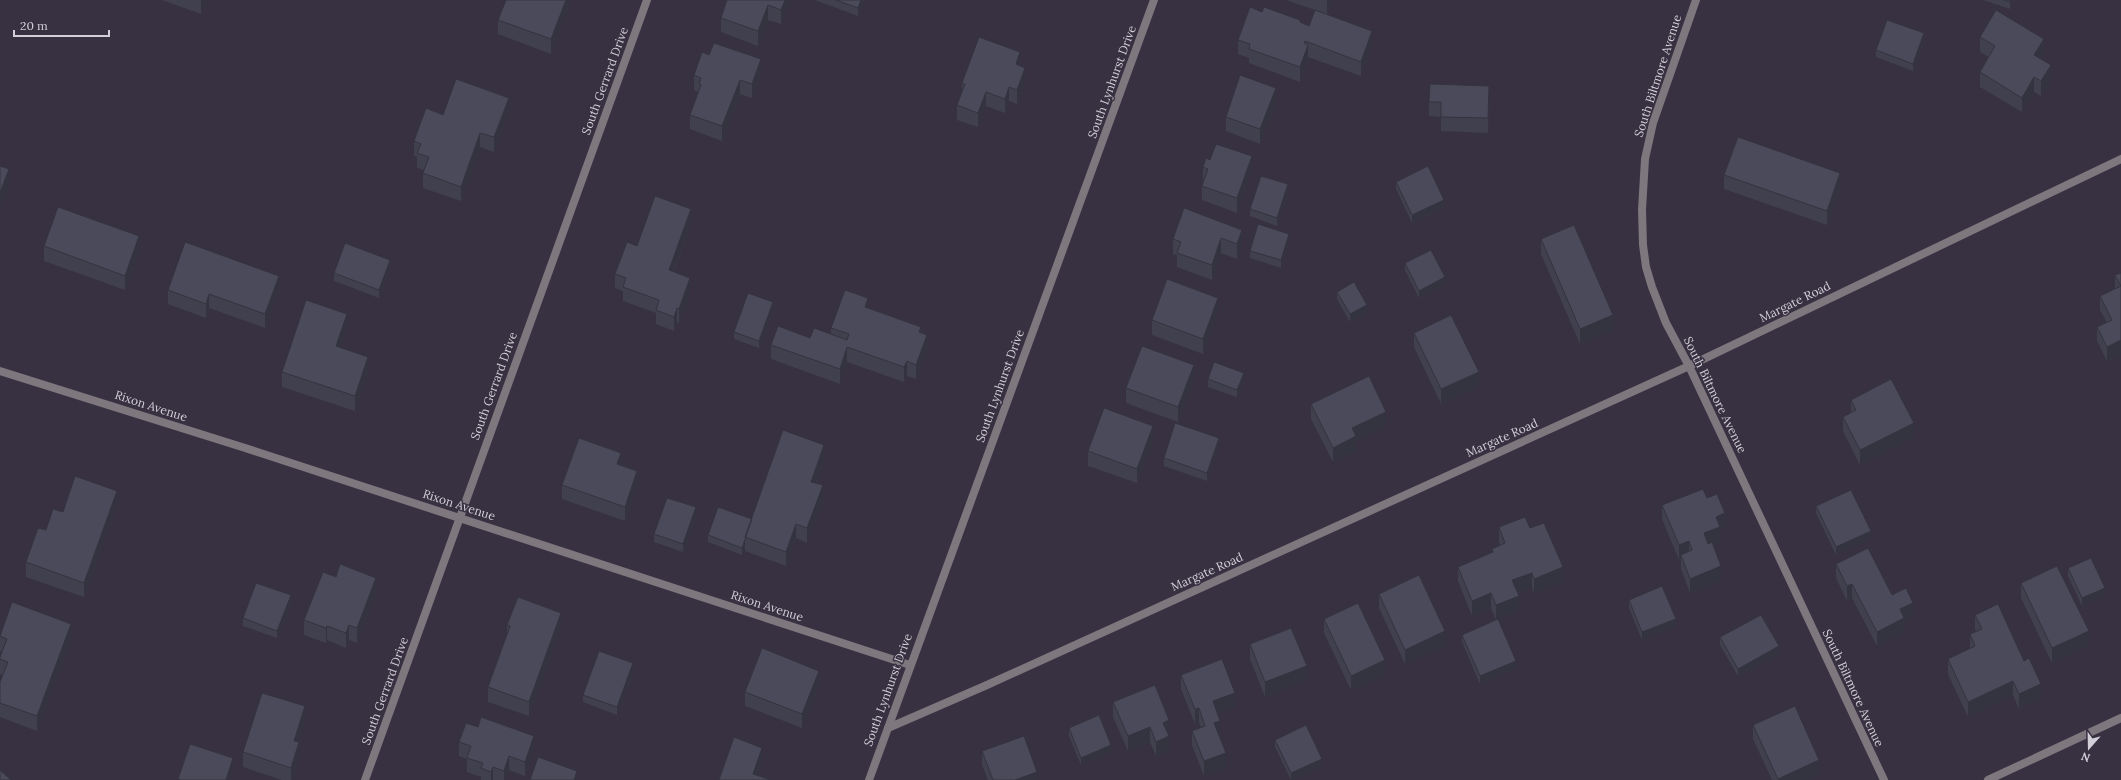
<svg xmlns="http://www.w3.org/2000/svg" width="2121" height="780" font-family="Lora,serif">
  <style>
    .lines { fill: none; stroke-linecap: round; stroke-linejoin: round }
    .minor { stroke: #7e777e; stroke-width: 8 }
    .tertiary { stroke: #7e777e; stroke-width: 8 }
    .wall { fill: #40404e }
    .shaded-wall { fill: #343440 }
    .building { fill: #4a4a5b; stroke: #343440 }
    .labels { text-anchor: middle; stroke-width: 3; stroke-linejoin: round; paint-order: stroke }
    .street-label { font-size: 12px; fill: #d3cfd9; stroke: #383141 }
  </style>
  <rect width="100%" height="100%" fill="#383141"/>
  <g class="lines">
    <!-- minor -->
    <path class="minor" d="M1696 0 1653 123 1645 159 1642 210 1643 245 1646 267 1652 287 1666 323 1689 366 1884 780
      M0 371 242 447 910 665
      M888 728 987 685 1689 366 2121 159
      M365 780 647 0
      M869 780 1154 0"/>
    <!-- tertiary -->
    <path class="tertiary" d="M1988 780 2121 718"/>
  </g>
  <!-- wall -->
  <path class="wall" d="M162 0H206L201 14Z
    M571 0 551 54 498 34V20Z
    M727 0H790L781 24 768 20 758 46 721 32V18Z
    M815 0H864L858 16Z
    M1286 0H1332L1327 14 1372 45 1361 76 1308 57V59L1300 82 1249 63V58L1238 54V40L1262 12 1300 22 1309 26 1315 10Z
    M1983 0H2013L2010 9Z
    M1980 37 2044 53 2040 59 2051 80 2041 96 2034 92 2022 112 1980 87V72L1989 57 1980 52Z
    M1924 41 1913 71 1876 57V50Z
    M1020 66 1025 82 1017 104 1009 101 1005 113 986 106 978 127 957 120V105L962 92V83Z
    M761 73 752 98 740 94 722 141 690 129V115L698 92 694 90V75Z
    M1489 86 1488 133 1441 131V117L1429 116V102Z
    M1276 102 1260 144 1226 131V117Z
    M509 112 494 152 480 147 461 201 423 188V173L424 170 417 168V157L414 156V141L443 115Z
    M1210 160 1252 170 1237 213 1202 200V186L1203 182V167Z
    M1724 175 1840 188 1827 225 1724 189Z
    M1396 182 1444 207 1412 223 1396 189Z
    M1288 192 1277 226 1250 216V209Z
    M1184 208 1242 244 1237 259 1221 253 1212 280 1177 267V255L1173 254V239Z
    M691 224 674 272 690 292 679 323H677L674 331 656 324V313L623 301V291L615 288V274L637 246Z
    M1541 239 1613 330 1580 344 1541 254Z
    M1289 242 1281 268 1250 258V251Z
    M44 246 139 250 125 290 44 261Z
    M1405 263 1445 285 1419 298 1405 270Z
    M390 268 379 298 334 281V273Z
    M2121 273V354L2107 361 2097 341V327L2107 323 2100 310V296L2115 289V275Z
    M168 290H279L265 328 209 308 206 318 168 304Z
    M1337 292 1367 312 1350 322 1337 299Z
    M868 308 921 333 927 350 916 379 907 376 904 382 847 362 840 384 771 359V345L831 334V328Z
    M773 309 759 348 734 339V332Z
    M1218 312 1203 354 1152 335V320Z
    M347 328 340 348 368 372 355 411 282 387V372Z
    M1414 333 1479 386 1441 404 1414 347Z
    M1194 379 1178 422 1126 403V388Z
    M1208 379 1244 380 1237 397 1208 387Z
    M1851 400 1914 437 1860 465 1843 431V417L1851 412Z
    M1311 404 1386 426 1356 440V451L1333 462 1311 419Z
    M1153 440 1137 483 1088 466V451Z
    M1219 445 1207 481 1164 466V458Z
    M824 460 816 483 823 500 807 543 796 538 786 566 745 551V545L742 555 708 542V535L752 519Z
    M562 485H637L625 521 562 499Z
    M117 505 84 597 26 577V562L63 512Z
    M1662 505 1725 528 1720 530V542L1713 544 1721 581 1690 593 1681 569V559L1679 560 1662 519Z
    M1816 506 1871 538 1836 555 1816 513Z
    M696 515 683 552 654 542V534Z
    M1499 527 1530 528 1563 582 1534 593 1532 587 1518 593 1519 610 1496 620 1491 608 1472 616 1458 581V567L1492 553V549L1500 545 1499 542Z
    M1836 564 1892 595 1913 617 1904 622V632L1877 646 1852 598 1847 601 1836 578Z
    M2068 568 2105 596 2082 606 2068 576Z
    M336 577 376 593 357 643 349 640 346 648 327 640 326 643 304 635V620Z
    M2021 583 2089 645 2052 663 2021 598Z
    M1379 594 1445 646 1405 664 1379 608Z
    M1629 600 1676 626 1642 640 1629 608Z
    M291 602 277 638 243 626V618Z
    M1975 615 2041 698 2019 709 2013 695 1968 717 1948 674V659L1970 649V634L1976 632 1975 629Z
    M1324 619 1385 675 1351 690 1324 633Z
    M507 625 561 627 529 716 488 702V687L507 634Z
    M1462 635 1516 668 1480 684 1462 642Z
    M0 636 71 638 37 731 0 717V682L3 675 0 674V657L2 652 0 651Z
    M1720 637 1779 654 1738 676 1720 645Z
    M1250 644 1307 680 1265 697 1250 659Z
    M633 671 617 715 583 702V695Z
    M1181 675 1235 707 1217 714 1220 735 1219 736 1226 768 1204 776 1192 745V731L1201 727 1199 723 1195 724 1181 689Z
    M819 685 802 728 745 706V692Z
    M1113 702 1169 735H1168L1169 751 1156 756 1150 742 1128 751 1113 717Z
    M305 721 298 742 299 757 292 780H282L243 767V752Z
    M1753 725 1819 775 1807 780H1772L1753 739Z
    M1069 728 1111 752 1081 765 1069 736Z
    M1275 740 1322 766 1293 780H1291L1275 747Z
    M459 742 534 750 525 776 509 770 505 780H481V777L467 772V759L459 756Z
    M982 751 1037 780H988L982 765Z"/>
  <!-- shaded-wall -->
  <path class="shaded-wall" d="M201 0H206L201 14Z
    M566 0H571L551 54V39Z
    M785 0H790L781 24V10Z
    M861 0H864L858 16V8Z
    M1327 0H1332L1327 14Z
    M2010 0H2013L2010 9Z
    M768 5V20L758 46V31Z
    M1372 31V45L1361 76V62Z
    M1924 33V41L1913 71V64Z
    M2044 39V53L2034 70V55Z
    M1305 41V54L1308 45V59L1300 82V67Z
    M1020 52V67L1016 64Z
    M761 59V73L752 98V84Z
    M2051 65V80L2041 96V81Z
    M1025 68V82L1017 104V90Z
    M2034 77V92L2022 112V98Z
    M740 80V94L722 141V126Z
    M1009 87V101L1005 113V99Z
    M1276 88V102L1260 144V129Z
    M986 92V106L978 127V113Z
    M509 98V112L494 152V137Z
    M480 133V147L461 201V187Z
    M1252 156V170L1237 213V198Z
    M9 169V184L0 207V193Z
    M1840 173V188L1827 225V211Z
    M1288 184V192L1277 226V218Z
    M1444 200V207L1412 223V215Z
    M691 209V224L669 284V270Z
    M1242 230V244L1237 259V244Z
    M1289 234V242L1281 268V260Z
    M139 236V250L125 290V276Z
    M1221 238V253L1212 280V265Z
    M390 260V268L379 298V290Z
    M279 276V290L265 328V314Z
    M1445 277V285L1419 298V291Z
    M690 278V292L679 323V309Z
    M209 294V308L206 318V304Z
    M868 298V312L865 307Z
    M1218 298V312L1203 354V339Z
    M773 302V309L759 348V341Z
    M1367 305V312L1350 322V314Z
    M677 308V323L674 331V317Z
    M347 314V328L336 361V346Z
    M1613 315V330L1580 344V329Z
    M927 335V350L916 379V365Z
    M2121 340V354L2107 361V347Z
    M847 347V362L840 384V369Z
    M368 357V372L355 411V396Z
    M907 361V376L904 382V367Z
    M1194 365V379L1178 422V407Z
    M1479 372V386L1441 404V389Z
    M1244 373V380L1237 397V390Z
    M1386 412V426L1356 440V451L1333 462V448L1352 428Z
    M1914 423V437L1860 465V450Z
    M1153 426V440L1137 483V469Z
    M1219 438V445L1207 481V473Z
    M824 445V460L811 496V482Z
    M621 453V467L617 464Z
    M637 471V485L625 521V507Z
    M823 485V500L807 543V528Z
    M117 491V505L84 597V583Z
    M696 507V515L683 552V544Z
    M1725 513V528L1720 530V542L1704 548V533L1716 517Z
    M796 524V538L786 566V552Z
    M1871 531V538L1836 555V547Z
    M745 538V545L742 555V548Z
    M1689 541V556L1681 555V559L1679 560V545Z
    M1721 566V581L1690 593V579Z
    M1563 567V582L1534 593V579Z
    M1532 573V587L1512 595V580Z
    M376 578V593L357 643V628Z
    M1852 584V598L1847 601V586Z
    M2105 588V596L2082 606V598Z
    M1491 593V608L1472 616V601Z
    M291 595V602L277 638V631Z
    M1519 596V610L1496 620V605Z
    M1913 603V617L1904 622V632L1877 646V632L1900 609Z
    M561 613V627L529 716V702Z
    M1676 619V626L1642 640V632Z
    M71 624V638L37 731V716Z
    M349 625V640L346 648V633Z
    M327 626V640L326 643V628Z
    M1445 631V646L1405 664V650Z
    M2089 631V645L2052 663V648Z
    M1779 646V654L1738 676V669Z
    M1385 660V675L1351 690V676Z
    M1516 661V668L1480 684V676Z
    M633 663V671L617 715V707Z
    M1307 666V680L1265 697V682Z
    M819 671V685L802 728V714Z
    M2013 681V695L1968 717V702Z
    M2041 684V698L2019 709V694Z
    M1235 693V707L1213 716V701Z
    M305 706V721L294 755V741Z
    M1199 708V723L1195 724V709Z
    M1169 720V735L1163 737V723Z
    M1220 721V735L1214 738V723Z
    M1150 727V742L1128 751V736Z
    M534 736V750L525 776V762Z
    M1169 736V751L1156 756V742Z
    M299 742V757L292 780H291V768Z
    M1111 745V752L1081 765V758Z
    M762 748V762L756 780 753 774Z
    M1226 753V768L1204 776V761Z
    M509 756V770L505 780H504V771Z
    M233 758V765L229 780H226Z
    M1322 759V766L1293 780H1291V773Z
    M1819 760V775L1807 780H1778V779Z
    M493 767V780H491V772Z
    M577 771 576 780H574Z
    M1037 772V780H1015Z"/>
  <!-- building -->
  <path class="building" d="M506 0H566L551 39 498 20Z
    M727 0H785L781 10 768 5 758 31 721 18Z
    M836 0H861L858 8Z
    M2004 0H2010V2Z
    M1250 7 1262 12 1264 7 1300 20V22L1309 26 1315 10 1372 31 1361 62 1305 41 1304 43 1308 45 1300 67 1249 49 1250 44 1238 40Z
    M1996 10 2044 39 2034 55 2051 65 2041 81 2034 77 2022 98 1980 72 1995 46 1980 37Z
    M1887 20 1924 33 1913 64 1876 50Z
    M979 37 1020 52 1016 64 1025 68 1017 90 1009 87 1005 99 986 92 978 113 957 105 965 84 962 83Z
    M714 43 761 59 752 84 740 80 722 126 690 115 701 85 699 84 701 78 694 75 702 52 709 55Z
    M1240 75 1276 88 1260 129 1226 117Z
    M456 79 509 98 494 137 480 133 461 187 423 173 429 157 417 153 421 144 414 141 426 108 443 115Z
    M1430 84 1489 86 1488 118 1441 117V102H1429Z
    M1738 137 1840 173 1827 211 1724 175Z
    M1216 144 1252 156 1237 198 1202 186 1208 169 1203 167 1206 158 1210 160Z
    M0 166 9 169 0 193Z
    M1428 166 1444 200 1412 215 1396 182Z
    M1261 176 1288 184 1277 218 1250 209Z
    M655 196 691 209 669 270 690 278 679 309 677 308 674 317 656 310 659 300 623 287 626 278 615 274 627 242 637 246Z
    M58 207 139 236 125 276 44 246Z
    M1184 208 1242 230 1237 244 1221 238 1212 265 1177 253 1181 242 1173 239Z
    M1258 224 1289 234 1281 260 1250 251Z
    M1574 225 1613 315 1580 329 1541 239Z
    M185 242 279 276 265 314 209 294 206 304 168 290Z
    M345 243 390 260 379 290 334 273Z
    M1431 250 1445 277 1419 291 1405 263Z
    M2121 273V340L2107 347 2097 327 2112 320 2100 296 2121 286 2115 275Z
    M1167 279 1218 298 1203 339 1152 320Z
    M1354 282 1367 305 1350 314 1337 292Z
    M845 290 868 298 865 307 921 327 919 332 927 335 916 365 907 361 904 367 847 347 840 369 771 345 778 326 810 338 814 328 847 340 849 334 831 328Z
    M748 293 773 302 759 341 734 332Z
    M306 300 347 314 336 346 368 357 355 396 282 372Z
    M1451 315 1479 372 1441 389 1414 333Z
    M1142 346 1194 365 1178 407 1126 388Z
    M1214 362 1244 373 1237 390 1208 379Z
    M1369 376 1386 412 1352 428 1356 436 1333 448 1311 404Z
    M1891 379 1914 423 1860 450 1843 417 1856 410 1851 400Z
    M1104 408 1153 426 1137 469 1088 451Z
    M1175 423 1219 438 1207 473 1164 458Z
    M783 430 824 445 811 482 823 485 807 528 796 524 786 552 745 537Z
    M579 438 621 453 617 464 637 471 625 507 562 485Z
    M75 476 117 491 84 583 26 562 38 528 46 530 53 509 63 512Z
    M1703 489 1707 498 1717 494 1725 513 1716 517 1720 527 1704 533 1708 544 1712 542 1721 566 1690 579 1681 555 1692 550 1689 541 1679 545 1662 505Z
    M1851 490 1871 531 1836 547 1816 506Z
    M667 498 696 507 683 544 654 534Z
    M718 507 752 519 742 548 708 535Z
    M1525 517 1530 528 1544 523 1563 567 1534 579 1532 573 1512 580 1519 596 1496 605 1491 593 1472 601 1458 567 1493 552 1492 549 1505 543 1499 527Z
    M1868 548 1892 595 1906 588 1913 603 1900 609 1904 618 1877 632 1852 584 1847 586 1836 564Z
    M2091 558 2105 588 2082 598 2068 568Z
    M340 564 376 578 357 628 349 625 346 633 327 626 326 628 304 620 323 572 336 577Z
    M2057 566 2089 631 2052 648 2021 583Z
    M1419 575 1445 631 1405 650 1379 594Z
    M256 583 291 595 277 631 243 618Z
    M1662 586 1676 619 1642 632 1629 600Z
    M518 597 561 613 529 702 488 687 510 626 507 625Z
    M12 602 71 624 37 716 0 703V682L8 662 0 659V657L7 639 0 636Z
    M1358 603 1385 660 1351 676 1324 619Z
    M1998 604 2024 661 2029 658 2041 684 2019 694 2013 681 1968 702 1948 659 1975 646 1970 634 1982 629 1975 615Z
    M1761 615 1779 646 1738 669 1720 637Z
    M1498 619 1516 661 1480 676 1462 635Z
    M1291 628 1307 666 1265 682 1250 644Z
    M762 648 819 671 802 714 745 692Z
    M599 651 633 663 617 707 583 695Z
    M1222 659 1235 693 1213 701 1220 721 1214 723 1226 753 1204 761 1192 731 1205 726 1199 708 1195 709 1181 675Z
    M1155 685 1169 720 1163 723 1169 736 1156 742 1150 727 1128 736 1113 702Z
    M262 693 305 706 294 741 299 742 291 768 243 752Z
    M1795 706 1819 760 1778 779 1753 725Z
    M1099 715 1111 745 1081 758 1069 728Z
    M481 717 534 736 525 762 509 756 504 771 493 767 491 772 481 768 483 763 467 758 471 746 459 742 466 723 478 727Z
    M1306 725 1322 759 1291 773 1275 740Z
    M1024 736 1037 772 1015 780H993L982 751Z
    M734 737 762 748 753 774 771 780H719Z
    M190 744 233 758 226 780H181L178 779Z
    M538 757 577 771 574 780H530Z
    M0 770 11 780H0Z"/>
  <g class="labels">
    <!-- street labels -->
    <g class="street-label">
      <text transform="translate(1658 76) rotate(-72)" y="4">South Biltmore Avenue</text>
      <text transform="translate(605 81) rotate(-70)" y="4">South Gerrard Drive</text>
      <text transform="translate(1112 82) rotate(-70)" y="4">South Lynhurst Drive</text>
      <text transform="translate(1795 302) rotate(-26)" y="4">Margate Road</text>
      <text transform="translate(494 386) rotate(-70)" y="4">South Gerrard Drive</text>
      <text transform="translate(1000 386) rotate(-70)" y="4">South Lynhurst Drive</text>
      <text transform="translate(1715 395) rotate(64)" y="4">South Biltmore Avenue</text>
      <text transform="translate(151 406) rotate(18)" y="4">Rixon Avenue</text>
      <text transform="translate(1502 438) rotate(-24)" y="4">Margate Road</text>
      <text transform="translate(459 505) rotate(18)" y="4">Rixon Avenue</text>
      <text transform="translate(1207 572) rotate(-24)" y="4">Margate Road</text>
      <text transform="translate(767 606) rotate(18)" y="4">Rixon Avenue</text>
      <text transform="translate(1853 688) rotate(65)" y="4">South Biltmore Avenue</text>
      <text transform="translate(888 690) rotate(-70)" y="4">South Lynhurst Drive</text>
      <text transform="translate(385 691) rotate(-70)" y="4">South Gerrard Drive</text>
    </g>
  </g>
  <!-- north arrow -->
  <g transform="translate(2089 748) rotate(200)" stroke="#383141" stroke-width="3" paint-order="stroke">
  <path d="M0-3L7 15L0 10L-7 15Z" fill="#d3cfd9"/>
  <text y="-6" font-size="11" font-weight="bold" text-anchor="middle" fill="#d3cfd9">N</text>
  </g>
  <!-- scale -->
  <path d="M14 30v6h95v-6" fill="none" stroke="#d3cfd9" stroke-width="2"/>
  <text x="20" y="30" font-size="12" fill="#d3cfd9" stroke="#383141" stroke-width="3" paint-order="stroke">20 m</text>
</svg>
